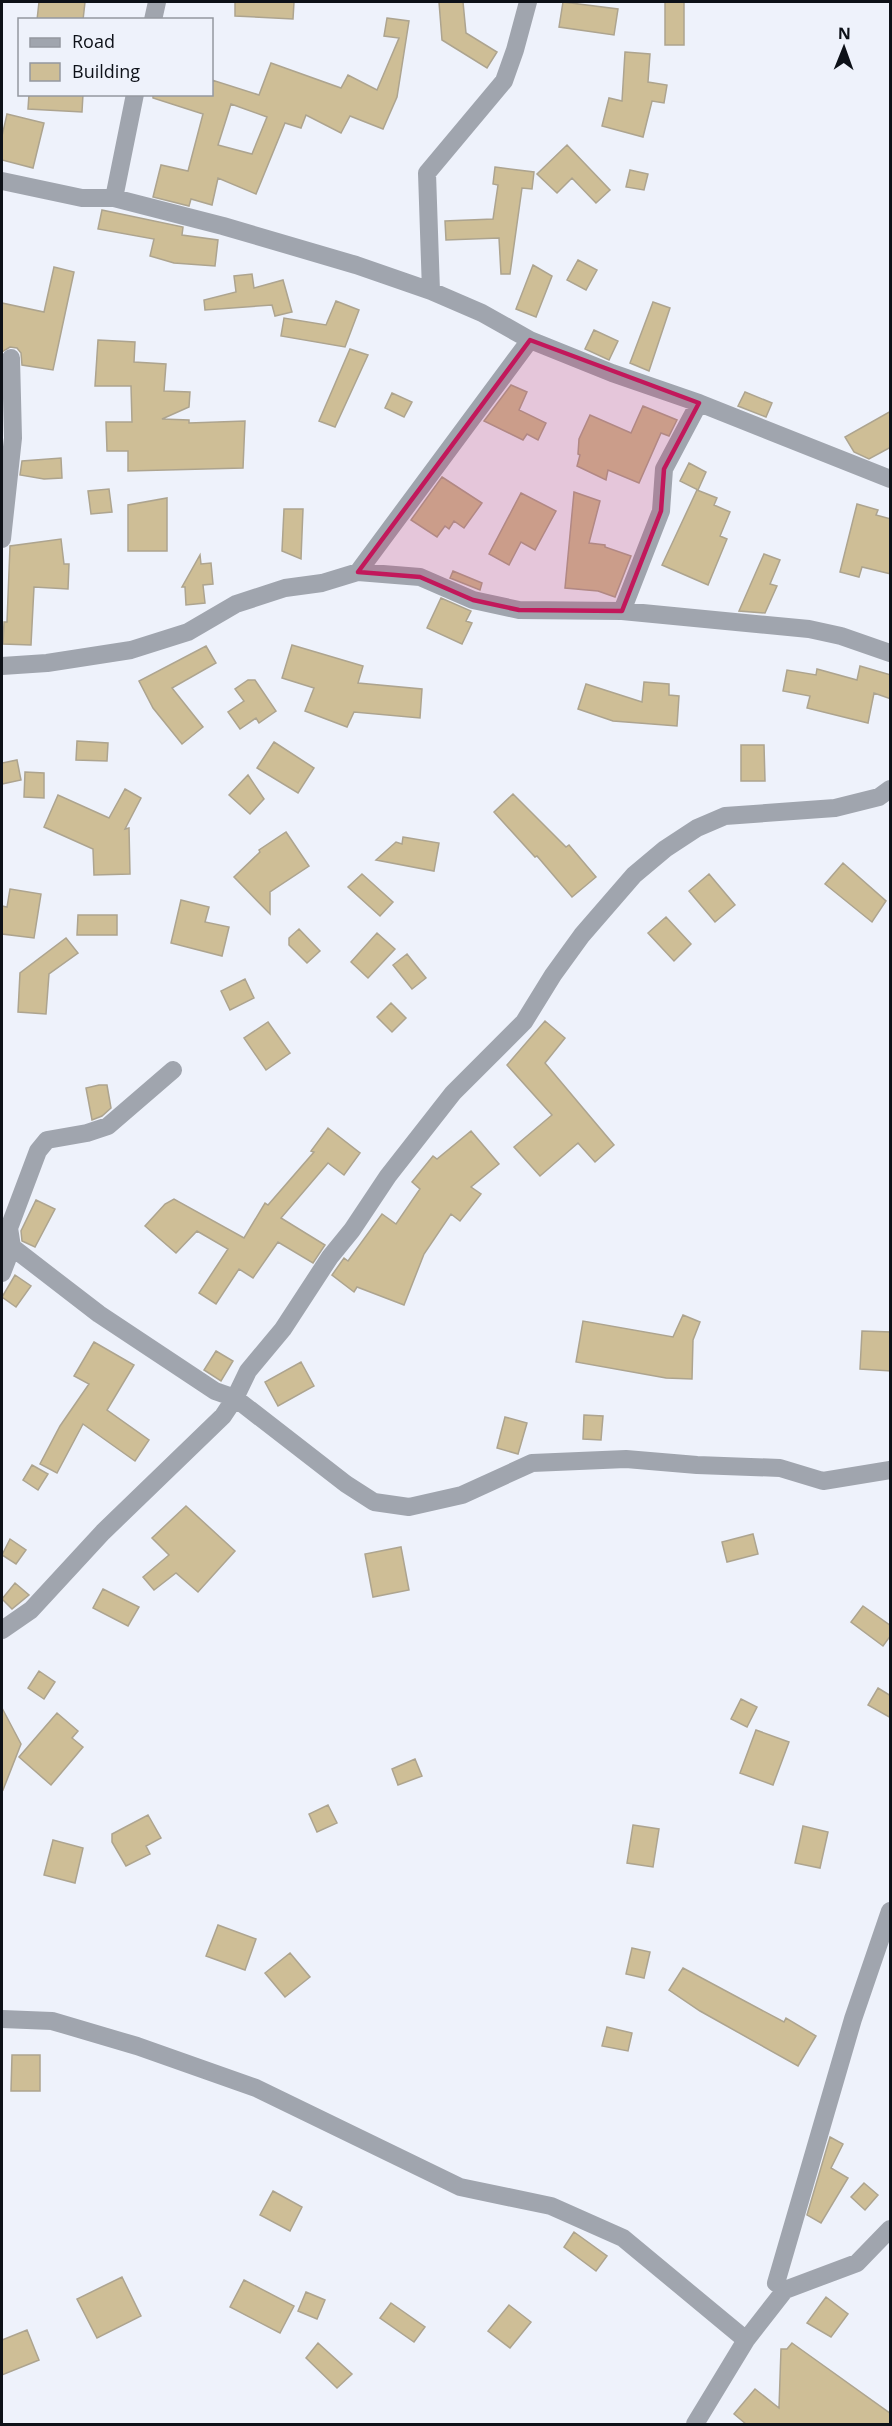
<svg xmlns="http://www.w3.org/2000/svg" width="892" height="2426" font-family="'Open Sans',sans-serif">
  <style>
    .building { fill: #cebe96; stroke: #ada48f; stroke-width: 1.5; fill-rule: evenodd }
    .lines { fill: none; stroke-linecap: round; stroke-linejoin: round }
    .minor { stroke: #a0a5ae; stroke-width: 18 }
    .marked { fill: #c2185b; fill-opacity: 0.2; stroke: #c2185b; stroke-width: 4.5; stroke-linejoin: round }
  </style>
  <rect width="100%" height="100%" fill="#eef2fb"/>
  <!-- building -->
  <path class="building" d="M39 2H85L83 20H37Z
    M235 2H294L293 19 235 16Z
    M439 2H463L466 33 497 52 487 68 442 40Z
    M563 2 618 9 614 35 559 27Z
    M665 2H684V45H665Z
    M387 18 409 21 397 97 383 129 350 116 341 133 306 115 301 128 285 123 256 194 218 178 212 205 191 199 189 206 153 197 161 165 188 171 203 114 153 98V94H212V80L259 95 271 63 341 88 348 75 377 90 399 38 384 36ZM231 104 267 117 252 154 218 145Z
    M625 52 650 54 648 82 667 85 664 103 652 101 643 137 602 126 609 98 622 101Z
    M29 94H83L82 112 28 109Z
    M7 114 44 123 33 168 2 160V136Z
    M567 145 610 190 596 203 572 178 557 193 537 174Z
    M495 167 534 172 532 189 522 188 510 274H501L499 238 446 240 445 221 493 219 498 185 493 184Z
    M630 170 648 174 644 190 626 187Z
    M102 210 183 227 182 235 218 240 215 266 174 263 150 256 154 239 98 229Z
    M578 260 597 270 586 290 567 280Z
    M533 265 552 276 536 317 516 309Z
    M54 267 74 272 53 370 22 365 21 353 17 348 10 347 2 352V303L44 312Z
    M252 274 254 288 283 280 292 312 275 316 272 305 205 310 204 300 236 292 234 276Z
    M336 301 359 310 345 347 281 336 284 318 326 325Z
    M653 302 670 308 649 371 630 363Z
    M594 330 618 341 609 360 585 349Z
    M98 340 135 342 134 362 166 364 164 391 190 392 189 407 162 419 189 420V423L245 421 243 468 128 471V451H107L106 422H132L131 386H95Z
    M350 349 368 355 335 427 319 421Z
    M511 385 527 392 519 410 546 423 538 440 527 434 523 440 484 421Z
    M745 392 772 403 766 417 738 406Z
    M392 393 412 402 404 417 385 408Z
    M643 406 677 420 669 436 661 433 639 483 608 470 606 480 577 466 580 455 578 454 579 439 590 415 631 433Z
    M891 411V447L869 459 854 452 845 437Z
    M61 458 62 478 44 479 20 475 22 461Z
    M689 463 706 472 698 490 680 481Z
    M442 477 482 503 464 528 454 521 449 529 445 526 437 537 411 520Z
    M109 489 112 512 91 514 88 491Z
    M697 490 717 498 714 505 730 512 720 536 727 539 708 585 662 565Z
    M574 492 600 501 589 543 605 545V547L631 556 615 597 598 591 565 588Z
    M521 493 556 511 535 550 521 542 509 565 489 554Z
    M167 498V551H128V505Z
    M857 504 878 510 876 515 891 519V574L862 567 859 577 840 572Z
    M284 509H303L301 559 282 551Z
    M61 539 64 564H69L68 589 34 587 31 645 3 644 4 622H7L10 546Z
    M764 554 780 560 770 584 777 586 765 613 739 611Z
    M200 555 201 564 211 563 213 584 203 585 205 603 186 605 185 587H182Z
    M453 571 482 583 480 590 450 578Z
    M441 598 471 611 466 621 472 623 462 644 427 628Z
    M292 645 363 666 358 683 422 689 420 718 354 712 347 727 305 711 314 688 282 678Z
    M206 646 216 663 172 688 203 727 182 744 153 708 139 681Z
    M860 666 891 675V699L874 693 868 723 807 708 810 696 783 691 787 670 816 675 817 669 857 680Z
    M248 680H255L276 711 259 723 256 718 240 729 228 712 244 701 235 689Z
    M644 682 669 684V695L679 696 677 726 613 721 578 709 586 684 642 702Z
    M77 741 108 743 107 761 76 760Z
    M274 742 314 768 298 793 257 768Z
    M741 745H764L765 781H741Z
    M17 760 21 780 2 784V763Z
    M25 772 44 773V798L24 797Z
    M248 775 264 799 250 814 229 795Z
    M125 789 141 798 125 829 129 828 130 874 94 875 93 849 44 827 58 795 109 818Z
    M513 794 566 847 569 845 596 877 572 897 537 856 535 857 494 812Z
    M286 832 309 866 270 892V914L234 877 260 852 259 850Z
    M403 837 439 843 434 871 376 860 396 842 402 844Z
    M843 863 886 901 872 922 825 884Z
    M362 874 393 902 380 916 348 887Z
    M709 874 735 905 715 922 689 891Z
    M10 889 41 894 34 938 2 934V906L7 907Z
    M181 900 209 907 205 922 229 927 222 956 171 943Z
    M78 915H117V935H77Z
    M666 917 691 944 674 961 648 933Z
    M299 929 320 951 307 963 289 945V938Z
    M377 933 395 949 368 978 351 962Z
    M66 938 78 953 49 974 46 1014 18 1012 20 973Z
    M407 954 426 978 412 989 393 965Z
    M245 979 254 998 230 1010 221 991Z
    M391 1003 406 1018 392 1032 377 1017Z
    M545 1021 565 1038 545 1063 614 1145 595 1162 578 1143 540 1176 514 1147 552 1115 507 1065Z
    M268 1022 290 1053 266 1070 244 1038Z
    M99 1085H107L111 1108 102 1116 92 1120 86 1088Z
    M328 1128 360 1153 344 1175 328 1163 281 1218 325 1245 313 1263 278 1242 253 1278 239 1269 216 1304 199 1293 228 1249 197 1231 176 1253 145 1226 165 1204 174 1199 244 1238 265 1203 268 1205 314 1152 311 1151Z
    M471 1131 499 1164 471 1187 481 1194 460 1221 451 1214 424 1254 404 1305 357 1287 354 1292 332 1275 344 1258 348 1261 382 1214 396 1224 420 1189 412 1182 433 1156 437 1159Z
    M36 1200 55 1209 35 1247 22 1241 21 1231Z
    M15 1275 31 1286 16 1307 2 1297Z
    M683 1315 700 1322 693 1340 692 1379 666 1378 576 1362 583 1321 673 1337Z
    M862 1331 891 1332V1371L860 1369Z
    M94 1342 134 1365 107 1410 149 1440 135 1461 83 1424 57 1473 40 1464 60 1426 89 1384 74 1376Z
    M216 1351 233 1361 221 1381 204 1370Z
    M301 1362 314 1386 278 1406 265 1382Z
    M584 1415 603 1416 601 1440 583 1439Z
    M505 1417 527 1423 518 1454 497 1448Z
    M32 1465 48 1474 38 1490 23 1480Z
    M186 1506 235 1551 198 1592 176 1573 154 1590 143 1577 169 1555 152 1538Z
    M753 1534 758 1554 727 1562 722 1542Z
    M10 1539 26 1550 16 1564 2 1555Z
    M401 1547 409 1590 373 1597 365 1554Z
    M15 1583 29 1595 12 1609 2 1599Z
    M103 1589 139 1607 128 1626 93 1608Z
    M863 1606 891 1626V1635L883 1646 851 1622Z
    M39 1671 55 1682 44 1699 28 1688Z
    M878 1688 891 1696V1718L868 1705Z
    M741 1699 757 1707 747 1727 731 1719Z
    M2 1708 21 1744 3 1790 2 1789Z
    M57 1713 78 1731 72 1738 83 1747 51 1785 19 1757Z
    M756 1730 789 1742 773 1785 740 1773Z
    M415 1759 422 1776 398 1785 392 1769Z
    M328 1805 337 1823 317 1832 309 1814Z
    M148 1815 161 1838 146 1846 150 1854 126 1866 112 1842V1834Z
    M633 1825 659 1829 653 1867 627 1863Z
    M803 1826 828 1832 820 1868 795 1863Z
    M53 1840 83 1848 75 1883 44 1875Z
    M218 1925 256 1939 245 1970 206 1956Z
    M632 1948 650 1952 644 1978 626 1974Z
    M290 1953 310 1977 285 1997 265 1973Z
    M683 1968 784 2022 786 2018 816 2036 798 2066 700 2011 669 1990Z
    M607 2027 632 2033 628 2051 602 2046Z
    M12 2055H40V2091H11Z
    M830 2137 843 2144 831 2168 848 2178 821 2223 807 2215Z
    M864 2183 878 2195 865 2210 851 2197Z
    M273 2191 302 2207 290 2231 260 2215Z
    M574 2232 607 2256 596 2271 564 2247Z
    M122 2277 141 2316 97 2338 77 2299Z
    M244 2280 294 2306 280 2333 230 2307Z
    M306 2292 325 2300 317 2319 298 2311Z
    M826 2297 848 2314 831 2337 807 2323Z
    M391 2303 425 2327 414 2342 380 2318Z
    M509 2305 531 2322 510 2348 488 2331Z
    M27 2330 39 2360 2 2375V2340Z
    M318 2343 352 2374 337 2388 306 2358Z
    M792 2343 891 2414V2424H746L734 2414 755 2389 779 2408 781 2349H787Z"/>
  <g class="lines">
    <!-- minor -->
    <path class="minor" d="M153 20 157 2
      M2 181 82 198H114L223 226 356 265 431 291 482 313 530 340 612 373 699 403 890 479
      M114 198 135 94
      M431 291 427 173 504 81 515 50 528 2
      M2 539 13 438 11 358
      M358 572 530 340
      M622 611 809 629 841 636 890 653
      M2 666 47 663 131 650 188 632 236 604 285 588 322 583 358 572 420 577 473 600 519 610 622 611 661 511 664 469 699 403
      M2 1246 12 1247 99 1314 215 1391 235 1398 248 1371 283 1329 330 1257 352 1230 388 1176 453 1093 524 1022 553 975 582 935 634 875 665 849 697 828 725 816 835 808 879 797 890 789
      M2 1273 12 1247 9 1228 38 1151 47 1140 87 1133 108 1126 173 1070
      M2 1630 31 1610 103 1532 223 1416 235 1398 346 1484 374 1502 409 1507 462 1495 532 1463 626 1459 697 1465 780 1468 823 1481 890 1470
      M2 2019 52 2021 137 2046 256 2088 460 2187 551 2206 623 2238 746 2340
      M785 2290 776 2283 853 2019 890 1911
      M695 2424 746 2340 785 2290 857 2263 890 2229"/>
  </g>
  <!-- marked area -->
  <path class="marked" d="M530 340 699 403 664 469 661 511 622 611 519 610 473 600 420 577 358 572Z"/>
  <!-- border -->
  <rect width="892" height="2426" fill="none" stroke="#0d1118" stroke-width="6"/>
  <!-- legend -->
  <rect x="18" y="18" width="195" height="78" fill="#eef2fb" stroke="#9498a0" stroke-width="1.5"/>
  <rect x="30" y="38" width="30" height="9" fill="#a0a5ae" stroke="#9498a0" stroke-width="1.5"/>
  <text x="72" y="48" font-size="18" fill="#0d1118">Road</text>
  <rect x="30" y="63" width="30" height="18" fill="#cebe96" stroke="#9498a0" stroke-width="1.5"/>
  <text x="72" y="78" font-size="18" fill="#0d1118">Building</text>
  <!-- north arrow -->
  <g transform="translate(844 48) rotate(1)" stroke="#eef2fb" stroke-width="4.5" paint-order="stroke">
  <path d="M0-4.5L10 22L0 15L-10 22Z" fill="#0d1118"/>
  <text y="-9" font-size="16" font-weight="bold" text-anchor="middle" fill="#0d1118">N</text>
  </g>
</svg>
